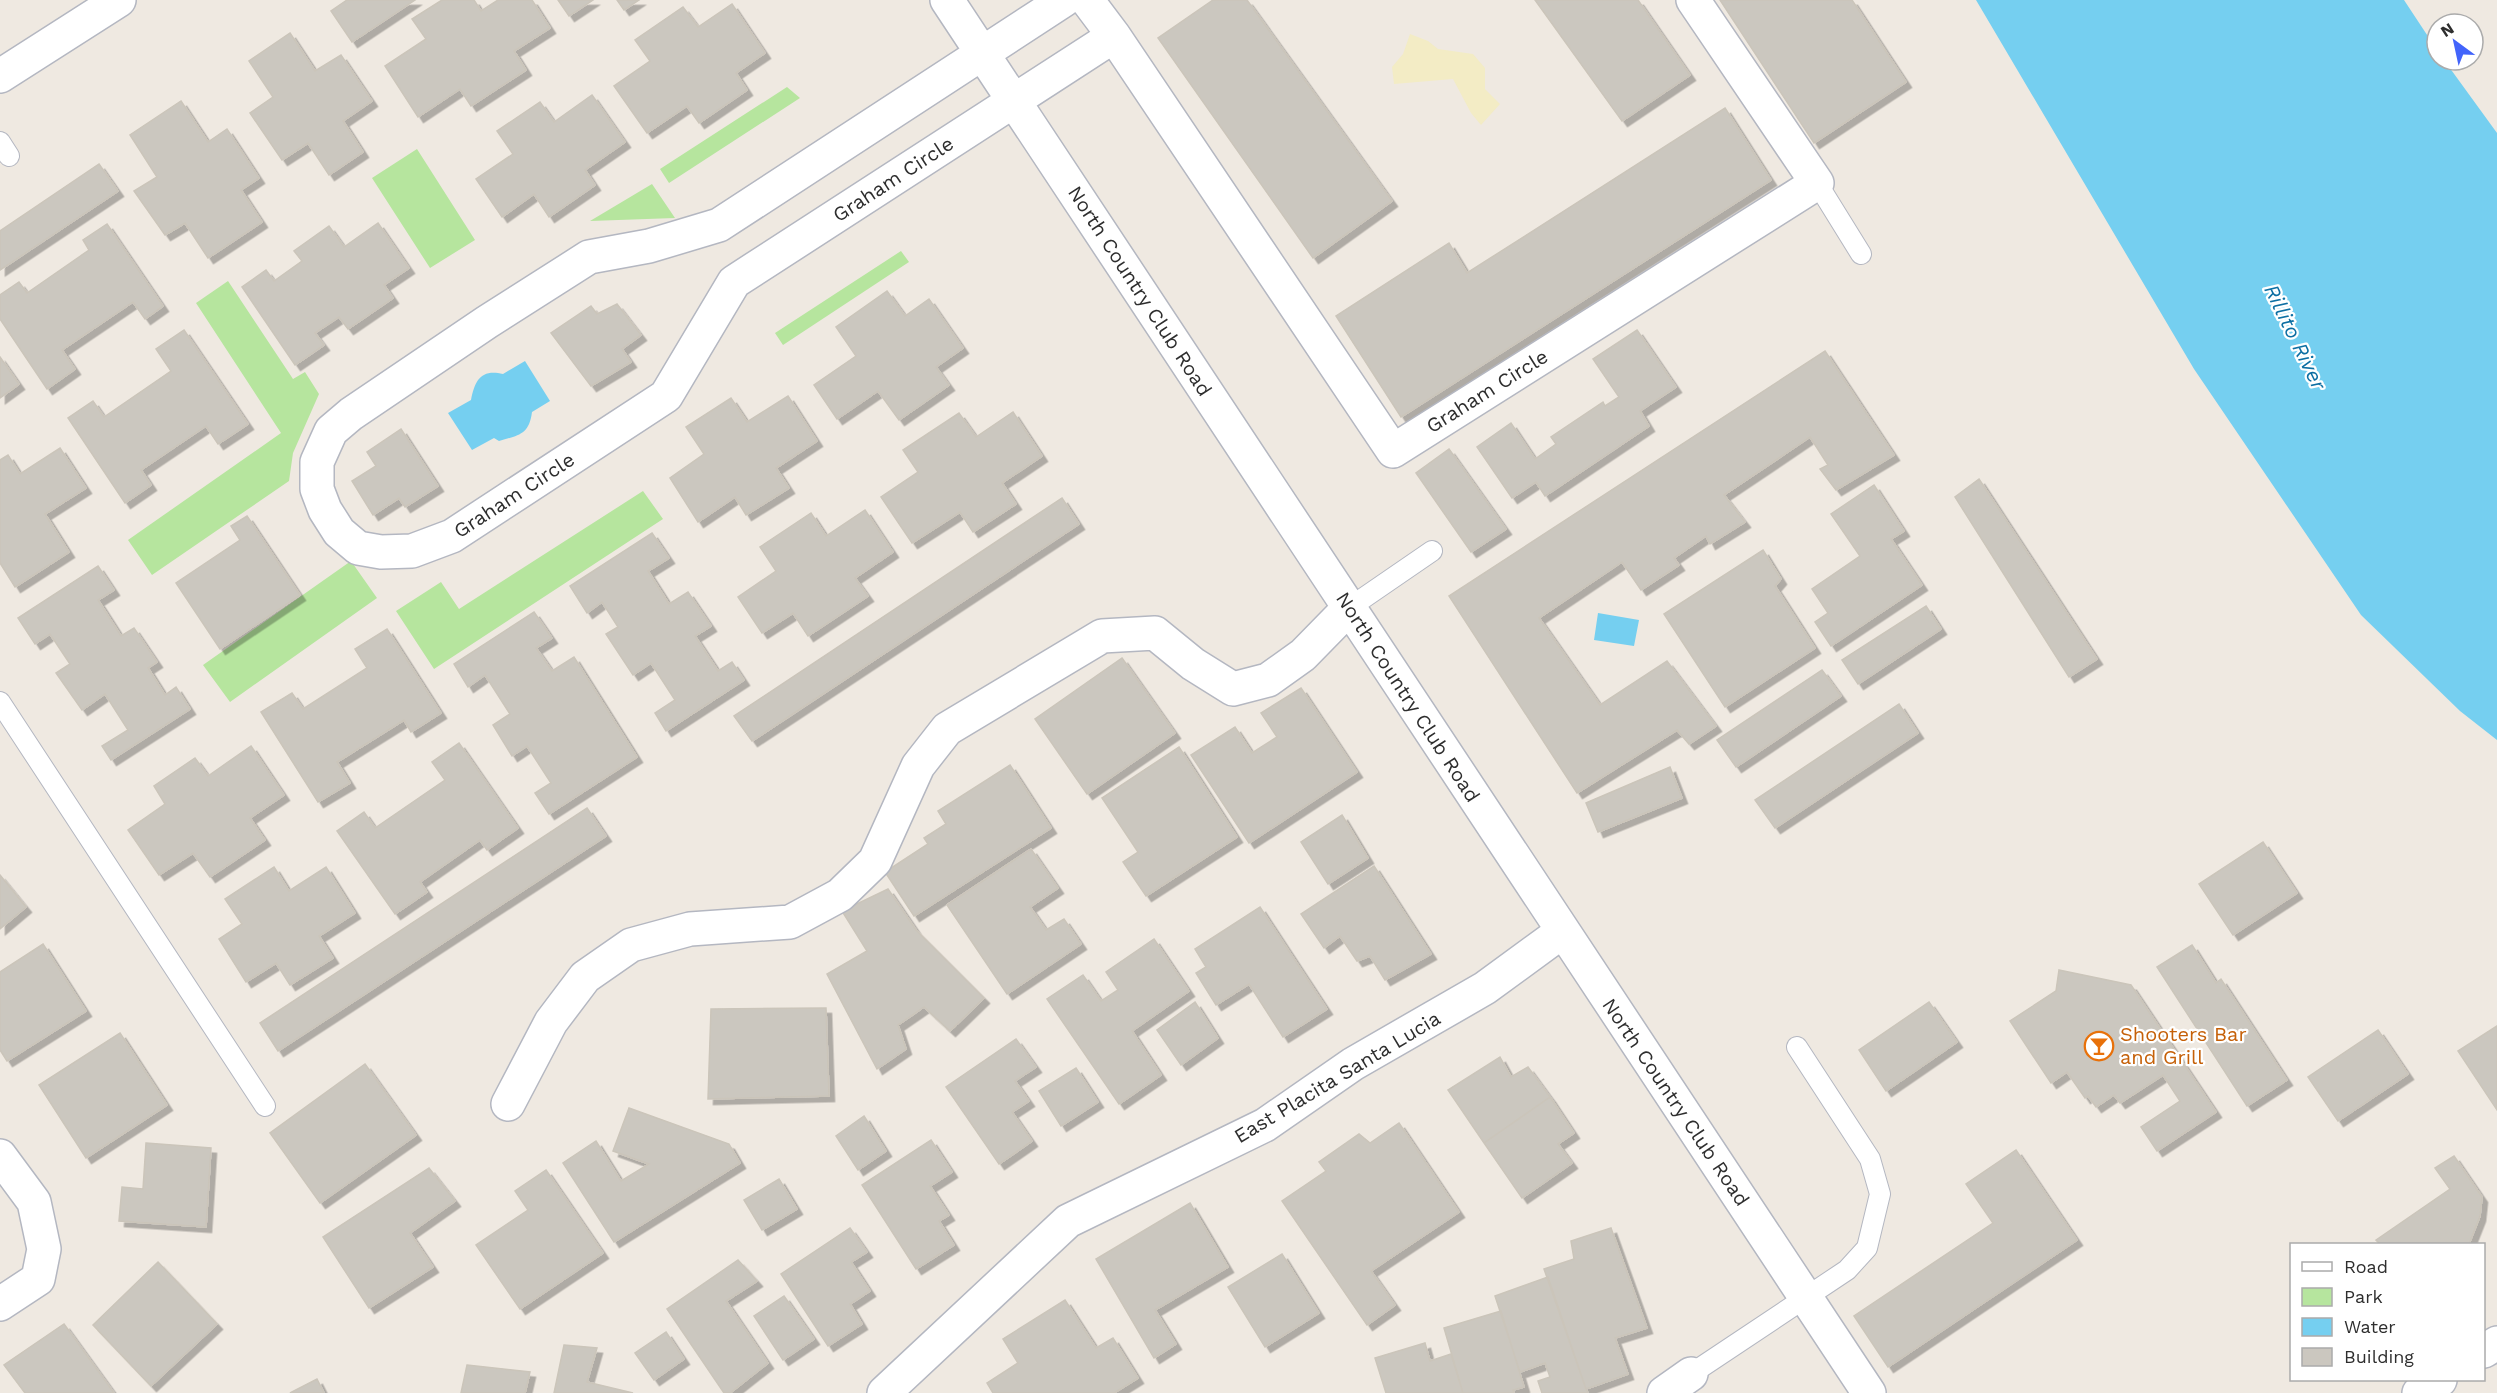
<svg xmlns="http://www.w3.org/2000/svg" width="2497" height="1393" font-family="'Work Sans',sans-serif">
  <style>
    .green { fill: #b6e59e }
    .sand { fill: #f3ecc5 }
    .water { fill: #75cff0 }
    .building { fill: #cbc7bf; stroke: #cbc5ba; stroke-width: 1.5; filter: url(#shadow) }
    .lines { fill: none; stroke-linecap: round; stroke-linejoin: round }
    .service-casing { stroke: #b4b7c1; stroke-width: 22 }
    .minor-casing { stroke: #b4b7c1; stroke-width: 36 }
    .service { stroke: #fff; stroke-width: 20 }
    .minor { stroke: #fff; stroke-width: 33 }
    .labels { text-anchor: middle; stroke-width: 4.5; stroke-linejoin: round; paint-order: stroke }
    .street-label { font-size: 20px; fill: #2e2e2e; stroke: #fff }
    .food-label { font-size: 20px; fill: #c56008; stroke: #fff; text-anchor: start }
    .water-label { font-size: 21px; font-style: italic; fill: #0d6fa3; stroke: #fff }
  </style>
  <defs>
    <filter id="shadow"><feDropShadow dx="5.5" dy="5.5" stdDeviation="0" flood-color="#0004"/></filter>
  </defs>
  <rect width="100%" height="100%" fill="#efe9e1"/>
  <!-- green -->
  <path class="green" d="M787 87 800 98 669 183 660 169Z
    M417 149 475 240 430 268 372 178Z
    M652 184 675 218 590 221Z
    M901 251 909 262 783 345 775 333Z
    M228 281 293 379 305 372 319 394 293 453 289 481 152 575 128 540 281 433 196 303Z
    M643 491 663 519 434 669 396 611 441 582 459 609Z
    M351 561 377 598 230 702 203 665Z"/>
  <!-- sand -->
  <path class="sand" d="M1410 34 1428 41 1438 49 1473 54 1485 68V89L1500 104 1481 125 1471 113 1453 79 1394 84 1392 67 1403 54Z"/>
  <!-- water -->
  <path class="water" d="M1976 0H2404L2437 50V60H2444L2497 133V740L2460 711 2361 615 2194 369Z
    M525 361 550 401 532 412C529 435 519 435 499 441L494 438 472 450 448 413 471 400C475 380 481 369 503 374Z
    M1598 613 1639 620 1634 646 1594 640Z"/>
  <!-- building -->
  <path class="building" d="M347 0H415L352 42 331 11Z
    M442 0H474L481 11 498 0H532L550 28 514 51 526 70 471 106 460 89 418 117 385 66 426 39 412 19Z
    M558 0H593L569 16Z
    M617 0H639L624 10Z
    M1213 0H1247L1392 201 1313 258 1158 38Z
    M1535 0H1638L1690 75 1622 121Z
    M1720 0H1852L1906 82 1814 143Z
    M732 4 765 53 736 73 747 90 699 123 687 106 647 133 614 86 650 61 635 40 683 7 698 27Z
    M290 33 315 71 341 55 372 101 343 121 363 152 329 175 308 143 282 160 250 113 273 97 249 61Z
    M592 95 625 142 585 170 595 185 549 217 534 194 502 217 476 179 513 154 497 131 540 102 554 122Z
    M181 101 208 142 227 129 259 178 241 190 262 222 208 258 185 223 165 235 134 191 157 177 130 135Z
    M1725 108 1771 180 1401 417 1336 316 1449 243 1467 273Z
    M99 164 118 191 0 270V231Z
    M378 223 409 268 384 285 393 298 348 329 339 317 315 333 324 345 295 365 242 287 266 270 274 281 302 261 294 251 329 226 344 247Z
    M107 224 163 306 145 319 133 302 62 350 75 369 47 389 0 319V295L19 282 27 293 89 250 83 240Z
    M887 291 905 316 929 299 963 348 936 367 949 385 899 420 878 391 837 419 814 385 856 356 836 327Z
    M617 304 641 335 622 349 631 362 591 386 551 333 591 306 597 314Z
    M184 330 248 424 218 444 206 426 141 470 151 485 125 503 68 418 93 401 104 417 171 371 156 349Z
    M1637 330 1676 387 1640 411 1649 426 1545 496 1536 482 1512 498 1477 447 1511 423 1535 459 1556 444 1551 437 1603 402 1605 406 1619 397 1593 359Z
    M1825 351 1894 455 1836 490 1820 469 1828 465 1810 437 1724 495 1745 522 1710 544 1706 536 1674 558 1679 565 1641 590 1622 562 1539 618 1600 705 1667 661 1716 726 1689 744 1677 730 1577 793 1449 596Z
    M0 357 19 384 0 398Z
    M788 396 817 441 776 468 789 488 746 515 735 497 698 522 670 478 704 454 686 427 731 398 747 422Z
    M1013 412 1042 456 1002 483 1016 504 973 532 960 512 912 543 881 497 918 472 903 450 959 413 976 437Z
    M401 429 438 486 405 507 399 498 373 515 352 481 376 466 367 452Z
    M60 448 86 488 45 514 69 552 15 587 0 563V460L8 455 20 474Z
    M1449 449 1506 529 1471 552 1416 473Z
    M1979 479 2097 659 2069 677 1955 497Z
    M1874 485 1904 531 1891 539 1922 585 1831 646 1815 622 1828 613 1812 589 1860 556 1831 514Z
    M1062 498 1079 524 752 741 734 716Z
    M865 510 893 552 855 578 868 596 808 636 793 613 762 633 738 597 776 571 760 547 811 513 826 536Z
    M247 516 300 595 220 649 176 583 240 540 231 526Z
    M652 533 669 558 648 571 669 604 688 592 711 626 695 636 718 671 732 662 744 680 666 731 655 713 675 700 651 663 633 675 606 634 618 627 602 602 587 613 570 586Z
    M1763 550 1781 579 1775 586 1815 648 1725 707 1664 614Z
    M98 566 114 590 98 600 121 636 134 628 157 662 148 668 165 695 176 687 190 709 111 760 102 746 128 730 105 694 82 710 56 673 70 664 50 634 35 644 18 618Z
    M1926 606 1941 629 1858 684 1842 660Z
    M534 612 552 638 536 648 552 671 574 657 637 757 549 814 535 793 551 783 527 746 512 756 493 725 510 714 485 675 468 687 454 664Z
    M387 629 441 713 411 732 404 720 337 762 350 783 318 802 261 712 292 693 303 709 367 668 355 649Z
    M1122 658 1175 733 1087 794 1035 719Z
    M1822 670 1841 696 1736 767 1717 740Z
    M1301 688 1357 772 1249 843 1191 755 1235 727 1252 753 1277 737 1261 713Z
    M1899 704 1918 733 1775 828 1755 800Z
    M459 743 518 828 487 850 480 840 420 882 427 892 395 914 337 831 364 812 375 828 445 780 432 762Z
    M251 746 284 795 250 818 265 840 210 877 193 853 159 875 128 830 165 804 154 786 195 758 208 776Z
    M1179 747 1237 837 1146 896 1123 862 1138 852 1102 798Z
    M1010 765 1051 828 914 916 885 872 928 844 924 838 946 824 938 811Z
    M1670 767 1682 798 1598 832 1586 803Z
    M587 808 606 836 278 1051 260 1023Z
    M1342 815 1368 858 1328 884 1301 842Z
    M2263 842 2297 893 2233 935 2199 884Z
    M1031 849 1058 888 1030 907 1046 930 1064 919 1081 944 1007 994 947 905Z
    M1374 866 1431 954 1385 980 1370 956 1357 961 1340 936 1324 948 1301 914Z
    M274 867 289 891 326 867 355 913 319 936 333 958 290 985 276 963 246 982 219 939 242 924 225 899Z
    M0 875 26 907 0 929Z
    M888 889 916 930 984 998 950 1031 924 1007 898 1025 906 1049 877 1069 827 974 867 951 842 911Z
    M1260 907 1327 1009 1283 1037 1249 984 1216 1005 1196 973 1206 967 1195 949Z
    M1154 939 1189 991 1132 1031 1161 1075 1119 1104 1047 999 1083 975 1101 1001 1118 990 1106 972Z
    M43 944 86 1011 7 1061 0 1050V972Z
    M2192 945 2216 983 2221 979 2287 1080 2247 1106 2157 967Z
    M2059 970 2131 985 2216 1112 2157 1151 2141 1127 2180 1101 2163 1075 2120 1103 2114 1095 2096 1107 2088 1096 2085 1098 2067 1072 2051 1083 2010 1021 2056 991Z
    M1195 1002 1218 1038 1181 1065 1157 1030Z
    M1929 1002 1957 1042 1886 1091 1859 1050Z
    M826 1008 829 1096 708 1099 711 1009Z
    M2497 1026V1110L2458 1051Z
    M2378 1030 2408 1074 2338 1121 2308 1077Z
    M120 1033 167 1105 86 1158 39 1085Z
    M1016 1039 1036 1067 1015 1081 1029 1101 1012 1112 1032 1141 999 1164 946 1087Z
    M1500 1057 1511 1077 1528 1067 1550 1097 1484 1143 1448 1090Z
    M365 1064 416 1135 320 1203 270 1133Z
    M1076 1068 1098 1102 1061 1126 1039 1091Z
    M1550 1097 1574 1133 1558 1144 1572 1163 1522 1198 1484 1143Z
    M629 1108 729 1144 740 1163 614 1242 563 1163 596 1141 621 1181 649 1164 613 1151Z
    M864 1116 886 1151 858 1170 836 1136Z
    M1399 1123 1459 1212 1371 1271 1395 1305 1367 1325 1282 1201 1326 1171 1319 1162 1359 1134 1370 1143Z
    M931 1140 952 1172 930 1186 949 1215 939 1221 954 1245 916 1269 862 1185Z
    M146 1143 211 1148 206 1227 119 1221 122 1187 143 1189Z
    M2016 1150 2077 1240 1888 1367 1854 1316 1993 1223 1966 1184Z
    M2454 1156 2482 1197 2480 1216 2469 1244H2380L2376 1240 2450 1189 2435 1168Z
    M429 1168 455 1201 410 1233 433 1267 369 1308 323 1237Z
    M546 1170 603 1253 520 1309 476 1245 528 1210 515 1191Z
    M779 1179 797 1209 762 1230 744 1200Z
    M1190 1203 1228 1267 1155 1310 1176 1344 1154 1358 1096 1259Z
    M850 1228 867 1252 851 1262 870 1291 850 1304 862 1324 828 1346 781 1274Z
    M1611 1228 1647 1328 1615 1338 1628 1374 1586 1389 1544 1269 1574 1259 1571 1241Z
    M1282 1254 1319 1313 1265 1347 1228 1287Z
    M738 1260 757 1281 726 1301 768 1363 730 1393H724L667 1309Z
    M158 1262 217 1324 151 1386 93 1325Z
    M1548 1277 1586 1389 1588 1393H1542L1538 1381 1550 1377 1545 1363 1520 1372 1495 1296Z
    M784 1296 814 1339 783 1360 754 1316Z
    M1065 1300 1096 1348 1113 1338 1138 1378 1114 1393H993L987 1383 1018 1363 1003 1339Z
    M1501 1311 1524 1387 1513 1390 1514 1393H1463L1444 1328Z
    M64 1324 114 1393H25L4 1365Z
    M666 1332 684 1359 654 1380 635 1353Z
    M1425 1343 1430 1361 1451 1354 1463 1393H1386L1375 1358Z
    M564 1345 597 1348 587 1382 633 1393H554Z
    M467 1365 530 1372 525 1393H461Z
    M317 1379 324 1393H290Z"/>
  <g class="lines">
    <!-- service casing -->
    <g class="service-casing">
      <path id="service" d="M0 142 9 156
        M1817 183 1861 254
        M1349 608 1432 551
        M0 702 265 1106
        M1691 1374 1847 1270 1867 1248 1880 1194 1870 1159 1797 1047"/>
    </g>
    <!-- minor casing -->
    <g class="minor-casing">
      <path id="minor" d="M947 0 1869 1393
        M1064 0 719 225 649 246 589 257 487 322 351 414 331 431 317 462V489L325 510 339 532 358 548 381 552 412 551 452 536 666 396 734 282 1114 36
        M1087 0 1114 36 1393 451 1817 183 1693 0
        M0 76 119 0
        M508 1104 551 1022 585 977 631 945 690 929 790 922 840 895 875 861 918 766 947 729 1102 636 1155 633 1193 664 1233 689 1268 680 1303 655 1349 608
        M0 1156 34 1202 44 1249 38 1279 0 1304
        M2484 1351 2497 1343
        M884 1393 1068 1221 1265 1125 1353 1064 1485 988 1563 931
        M1664 1393 1691 1374
        M2419 1393 2440 1380"/>
    </g>
    <!-- service -->
    <use href="#service" class="service"/>
    <!-- minor -->
    <use href="#minor" class="minor"/>
  </g>
  <!-- icons -->
  <defs>
    <g id="bar-ring" transform="scale(1.5)"><circle r="9.5" fill="#fff" stroke="#e8710a" stroke-width="1.5"/><path d="M-6-5H6L.8 .8V4.5H3.5V6h-7V4.5H-.8V.8Z" fill="#e8710a"/></g>
  </defs>
  <g fill-rule="evenodd">
    <use href="#bar-ring" x="2099" y="1046"/>
  </g>
  <g class="labels">
    <!-- street labels -->
    <g class="street-label">
      <text transform="translate(893 179) rotate(-33)" y="7">Graham Circle</text>
      <text transform="translate(1140 291) rotate(57)" y="7">North Country Club Road</text>
      <text transform="translate(1487 391) rotate(-32)" y="7">Graham Circle</text>
      <text transform="translate(514 495) rotate(-33)" y="7">Graham Circle</text>
      <text transform="translate(1408 697) rotate(57)" y="7">North Country Club Road</text>
      <text transform="translate(1337 1077) rotate(-31)" y="7">East Placita Santa Lucia</text>
      <text transform="translate(1676 1102) rotate(56)" y="7">North Country Club Road</text>
    </g>
    <!-- food labels -->
    <g class="food-label">
      <text x="2120" y="1041">Shooters Bar<tspan x="2120" dy="23">and Grill</tspan></text>
    </g>
    <!-- water labels -->
    <g class="water-label">
      <text transform="translate(2295 337) rotate(64)" y="7">Rillito River</text>
    </g>
  </g>
  <!-- legend -->
  <rect x="2290" y="1243" width="195" height="138" fill="#ffffff" stroke="#ababab" stroke-width="1.5"/>
  <rect x="2302" y="1262" width="30" height="9" fill="#ffffff" stroke="#ababab" stroke-width="1.5"/>
  <text x="2344" y="1273" font-size="18" fill="#2e2e2e">Road</text>
  <rect x="2302" y="1288" width="30" height="18" fill="#b6e59e" stroke="#ababab" stroke-width="1.5"/>
  <text x="2344" y="1303" font-size="18" fill="#2e2e2e">Park</text>
  <rect x="2302" y="1318" width="30" height="18" fill="#75cff0" stroke="#ababab" stroke-width="1.5"/>
  <text x="2344" y="1333" font-size="18" fill="#2e2e2e">Water</text>
  <rect x="2302" y="1348" width="30" height="18" fill="#cbc7bf" stroke="#ababab" stroke-width="1.5"/>
  <text x="2344" y="1363" font-size="18" fill="#2e2e2e">Building</text>
  <!-- north arrow -->
  <g transform="translate(2455 42) rotate(327)"><circle r="28" fill="#ffffff" stroke="#ababab" stroke-width="1.5"/>
  <path d="M0-4.5L10 22L0 15L-10 22Z" fill="#4264fb"/>
  <text y="-9" font-size="16" font-weight="bold" text-anchor="middle" fill="#2e2e2e">N</text>
  </g>
</svg>
